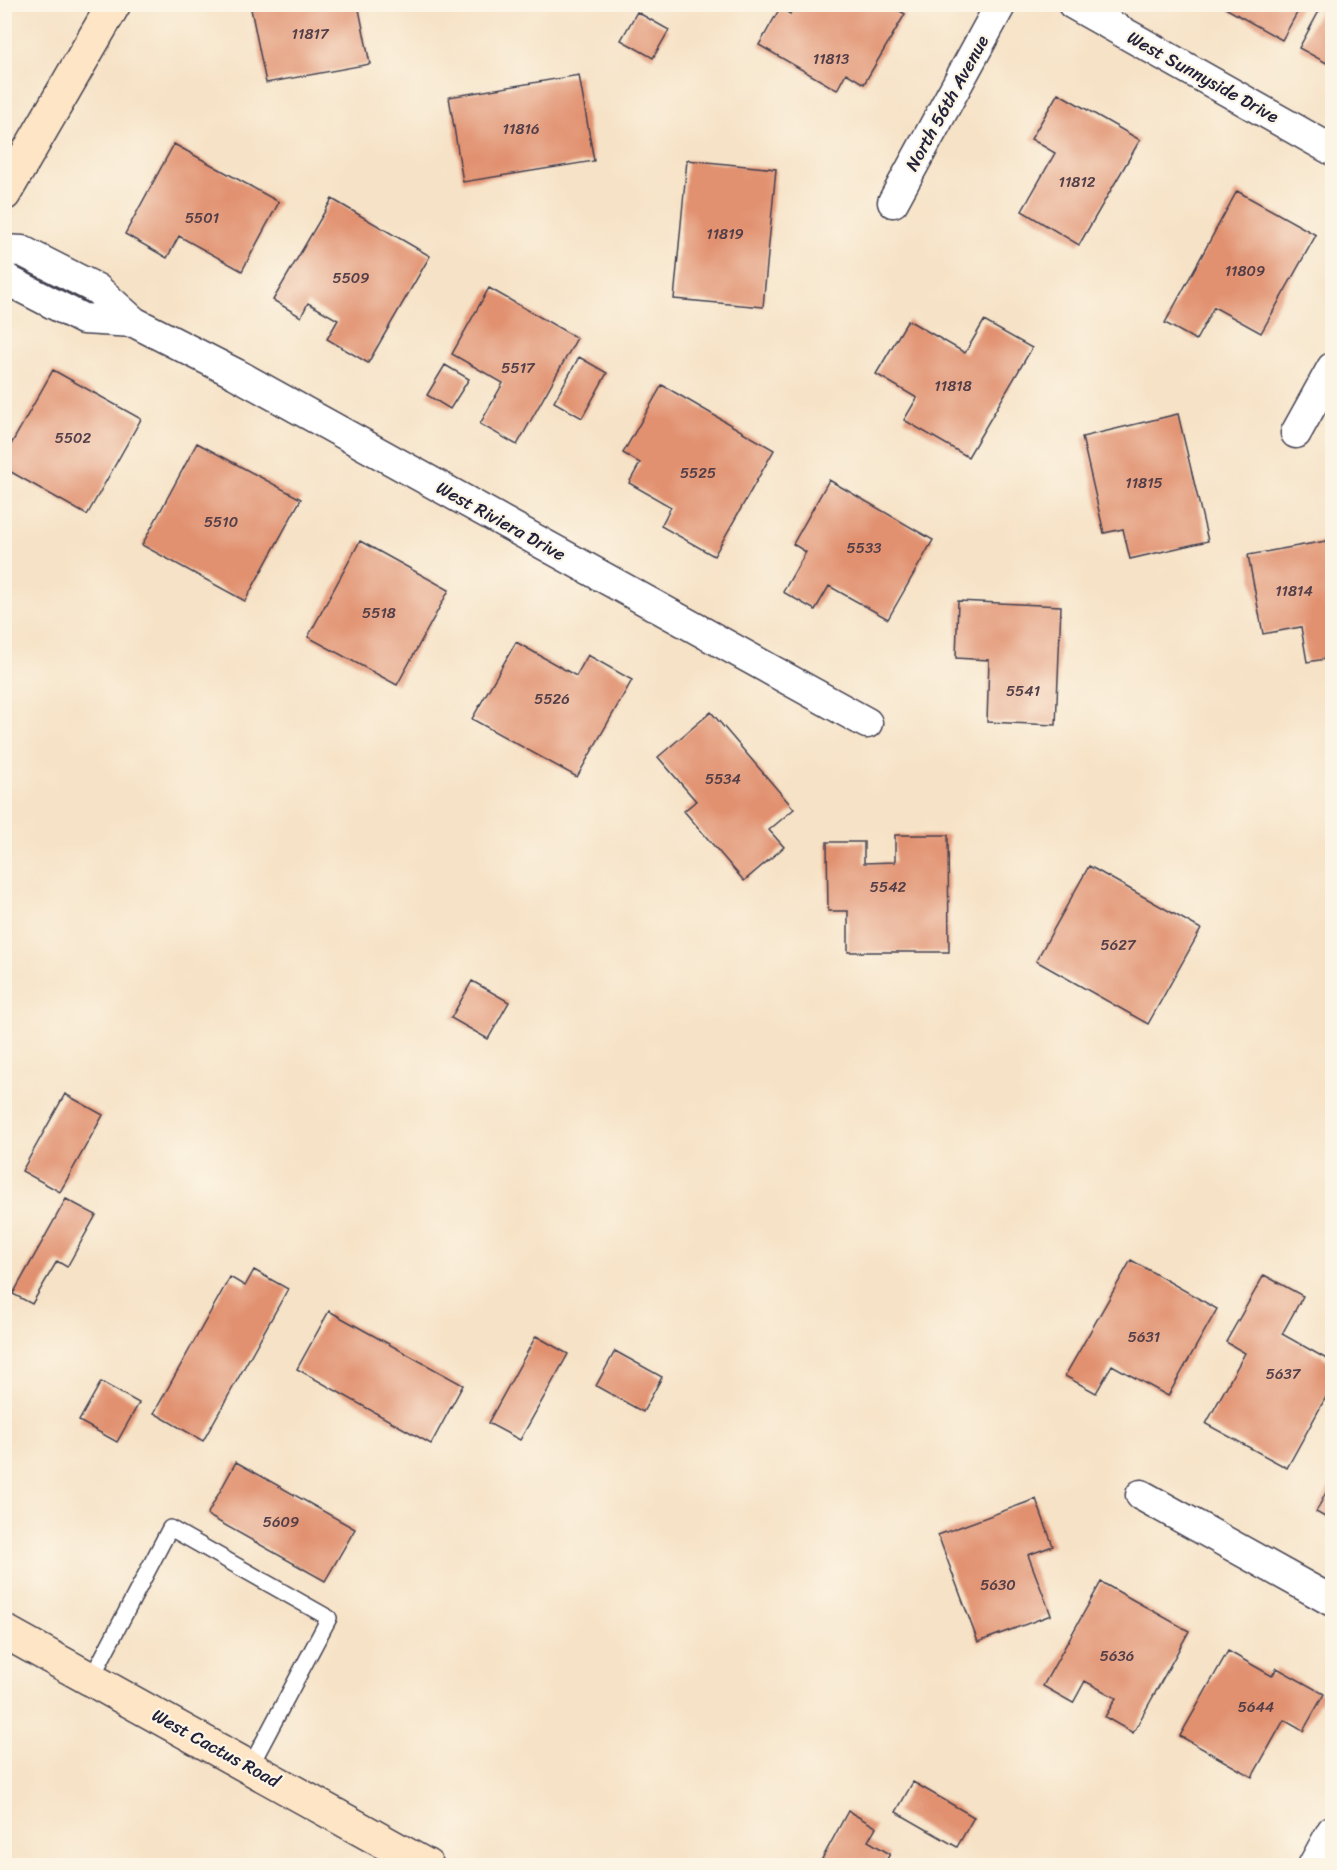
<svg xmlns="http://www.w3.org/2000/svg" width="1337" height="1870" font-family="Sriracha,sans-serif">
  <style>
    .building { fill: #e19170 }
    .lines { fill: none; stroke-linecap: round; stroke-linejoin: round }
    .lane-casing { stroke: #423f50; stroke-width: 18 }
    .street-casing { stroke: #423f50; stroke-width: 33 }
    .secondary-casing { stroke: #423f50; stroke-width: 36 }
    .lane { stroke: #fff; stroke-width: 15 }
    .street { stroke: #fff; stroke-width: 30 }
    .secondary { stroke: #fde5c5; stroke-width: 33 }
    .labels { text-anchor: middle; stroke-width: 4.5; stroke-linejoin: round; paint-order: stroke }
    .number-label { font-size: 15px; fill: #523e48 }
    .street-label { font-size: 18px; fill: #22223b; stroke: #fcf5e5 }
  </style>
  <rect width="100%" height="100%" fill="#fcf5e5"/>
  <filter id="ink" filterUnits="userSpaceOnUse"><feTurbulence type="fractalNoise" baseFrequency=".0167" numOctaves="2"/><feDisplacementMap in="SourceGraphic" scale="12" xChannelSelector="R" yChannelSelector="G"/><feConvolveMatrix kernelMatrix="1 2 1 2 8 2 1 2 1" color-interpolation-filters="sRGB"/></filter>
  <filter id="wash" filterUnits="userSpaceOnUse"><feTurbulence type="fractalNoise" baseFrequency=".008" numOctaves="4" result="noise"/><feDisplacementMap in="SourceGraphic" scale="24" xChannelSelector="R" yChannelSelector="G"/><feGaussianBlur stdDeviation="1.35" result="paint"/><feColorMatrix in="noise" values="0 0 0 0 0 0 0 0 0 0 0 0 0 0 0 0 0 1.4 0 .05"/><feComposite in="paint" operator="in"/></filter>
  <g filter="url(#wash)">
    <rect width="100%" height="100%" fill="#f6e2c6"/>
    <g id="blocks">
      <!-- building -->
      <path class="building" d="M250 4H358L370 64 266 83Z
        M795 4H889L905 14 864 84 846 73 837 90 759 45 780 8 790 14Z
        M1218 4H1302L1282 40Z
        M1323 4H1332V66L1299 48Z
        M637 12 669 30 653 58 621 40Z
        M579 75 594 161 463 182 449 97Z
        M1058 93 1140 140 1079 245 1022 211 1055 153 1031 139Z
        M174 144 279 202 242 271 179 236 167 258 125 234Z
        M687 160 776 169 763 307 674 299Z
        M1237 191 1316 235 1261 333 1214 307 1196 340 1165 323Z
        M332 199 430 256 368 363 327 339 338 320 308 303 301 317 273 300Z
        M489 288 577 338 517 445 480 424 503 383 452 354Z
        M908 320 965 353 984 321 1032 348 968 457 904 420 917 398 876 374Z
        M579 357 607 373 582 418 554 402Z
        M445 365 469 379 450 409 427 395Z
        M53 370 141 419 87 515 4 468V457Z
        M662 385 774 450 714 556 661 526 671 507 629 483 640 463 623 453Z
        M1178 414 1208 541 1130 559 1123 529 1104 533 1082 437Z
        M197 443 301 499 245 601 142 545Z
        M829 480 933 540 888 619 829 586 815 610 783 592 806 552 793 544Z
        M1332 540V658L1307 662 1301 627 1263 634 1248 555Z
        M360 541 449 590 397 685 308 637Z
        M958 601 1061 606 1056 725 987 722 989 660 956 658Z
        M516 642 576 676 588 655 632 680 577 777 472 719Z
        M711 712 794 809 769 830 784 847 744 881 684 811 696 801 658 757Z
        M895 835H948L949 952H848V911H828L827 842H864V863L895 862Z
        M1089 866 1201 929 1148 1024 1036 961Z
        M472 981 509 1002 488 1039 451 1018Z
        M65 1094 103 1115 60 1192 22 1171Z
        M66 1199 96 1215 67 1267 57 1261 32 1304 13 1294Z
        M1131 1260 1217 1309 1168 1396 1112 1365 1096 1393 1065 1376Z
        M254 1270 288 1289 203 1441 154 1413 230 1277 245 1286Z
        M1264 1275 1303 1296 1282 1334 1332 1362V1386L1287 1468 1206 1424 1245 1353 1226 1342Z
        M329 1311 463 1385 431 1444 297 1369Z
        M536 1336 568 1354 520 1440 488 1423Z
        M615 1351 662 1377 643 1412 596 1386Z
        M101 1382 139 1403 117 1442 79 1421Z
        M236 1462 355 1529 325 1581 207 1515Z
        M1332 1481V1521L1316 1512Z
        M1036 1499 1053 1546 1028 1555 1051 1615 978 1642 938 1535Z
        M1101 1582 1189 1631 1133 1733 1105 1717 1116 1698 1085 1681 1073 1703 1043 1686Z
        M1228 1651 1272 1676 1277 1668 1324 1694 1303 1731 1284 1720 1252 1777 1180 1736Z
        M913 1782 974 1817 957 1847 896 1812Z
        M848 1811 876 1827 868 1841 890 1854 883 1866H833L822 1859Z"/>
    </g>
  </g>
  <g filter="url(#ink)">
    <use href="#blocks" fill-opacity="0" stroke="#423f50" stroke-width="1.5"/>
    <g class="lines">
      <!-- lane casing -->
      <g class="lane-casing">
        <path id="lane" d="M91 1679 170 1528 329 1618 250 1767"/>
      </g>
      <!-- street casing -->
      <g class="street-casing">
        <path id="street" d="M1073 4 1332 150
          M893 202 1001 4
          M4 250 22 251 97 289 134 322 236 374 867 723
          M4 277 11 282 83 319 134 322
          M1296 433 1332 368
          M1141 1495 1332 1601
          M1313 1866 1332 1831"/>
      </g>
      <!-- secondary casing -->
      <g class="secondary-casing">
        <path id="secondary" d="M4 194 114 4
          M4 1631 427 1866"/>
      </g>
      <!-- lane -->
      <use href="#lane" class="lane"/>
      <!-- street -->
      <use href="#street" class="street"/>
      <!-- secondary -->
      <use href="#secondary" class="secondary"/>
    </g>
  </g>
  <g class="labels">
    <!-- number labels -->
    <g class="number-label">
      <text x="310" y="39">11817</text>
      <text x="831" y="64">11813</text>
      <text x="521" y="134">11816</text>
      <text x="1077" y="187">11812</text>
      <text x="202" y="223">5501</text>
      <text x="725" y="239">11819</text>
      <text x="1245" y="276">11809</text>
      <text x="351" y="283">5509</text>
      <text x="518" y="373">5517</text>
      <text x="953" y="391">11818</text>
      <text x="73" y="443">5502</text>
      <text x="698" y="478">5525</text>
      <text x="1144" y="488">11815</text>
      <text x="221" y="527">5510</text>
      <text x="864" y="553">5533</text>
      <text x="1294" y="596">11814</text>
      <text x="379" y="618">5518</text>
      <text x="1023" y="696">5541</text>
      <text x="552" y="704">5526</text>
      <text x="723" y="784">5534</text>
      <text x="888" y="892">5542</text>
      <text x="1118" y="950">5627</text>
      <text x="1144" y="1342">5631</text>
      <text x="1283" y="1379">5637</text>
      <text x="281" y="1527">5609</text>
      <text x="998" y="1590">5630</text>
      <text x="1117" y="1661">5636</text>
      <text x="1256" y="1712">5644</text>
    </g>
    <!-- street labels -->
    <g class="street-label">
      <text transform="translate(1203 77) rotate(29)" y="6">West Sunnyside Drive</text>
      <text transform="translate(947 103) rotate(-61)" y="6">North 56th Avenue</text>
      <text transform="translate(501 521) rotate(29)" y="6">West Riviera Drive</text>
      <text transform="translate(216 1748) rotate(29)" y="6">West Cactus Road</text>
    </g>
  </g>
  <!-- margin -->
  <rect width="1337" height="1870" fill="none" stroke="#fcf5e5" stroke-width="24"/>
</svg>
